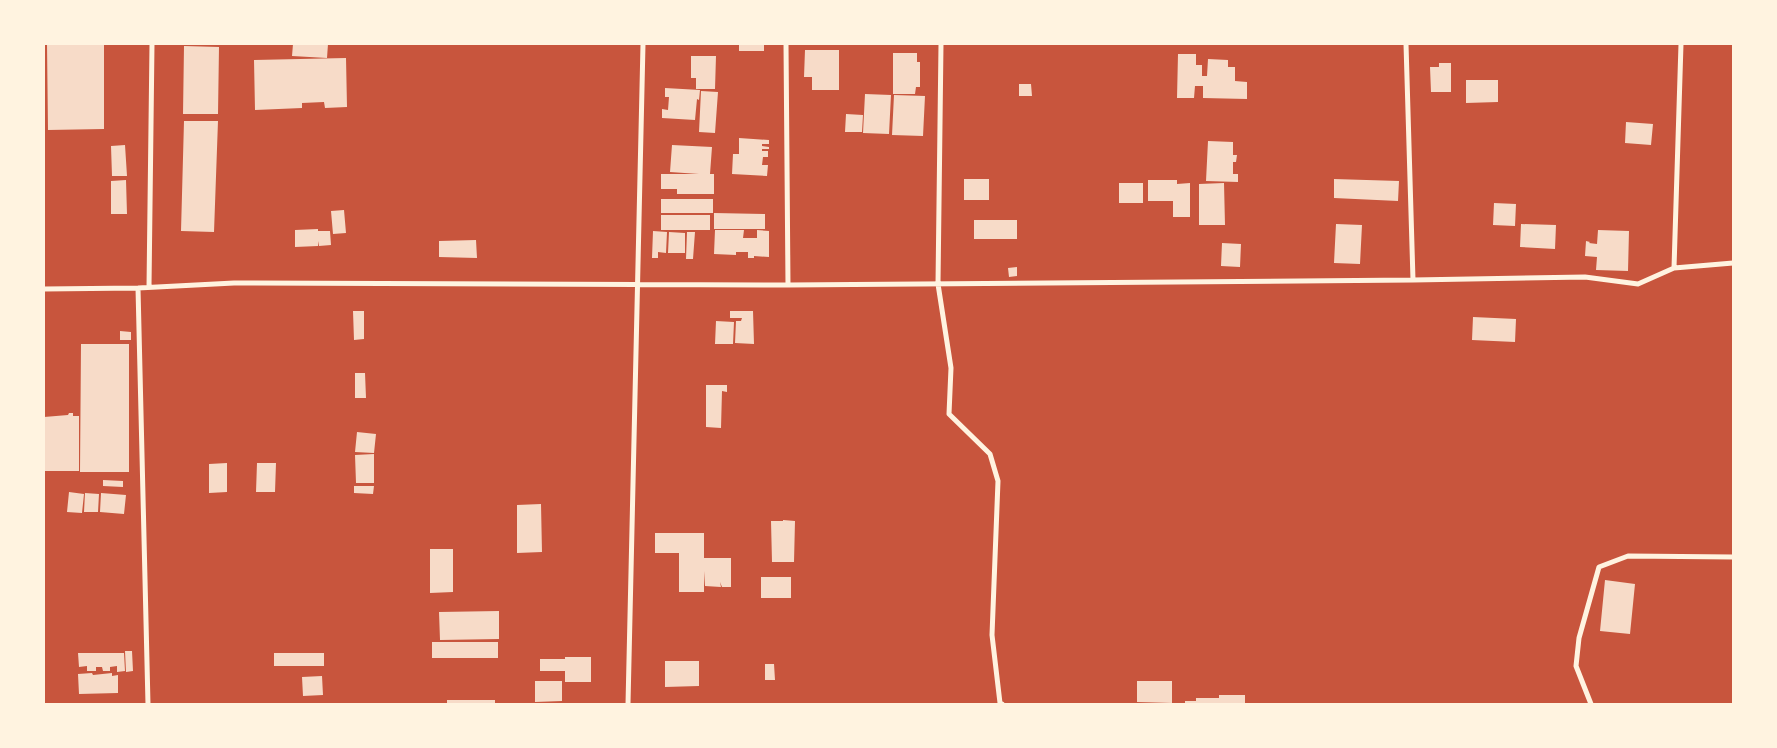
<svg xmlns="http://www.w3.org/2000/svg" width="1777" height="748" font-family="'Varela Round',sans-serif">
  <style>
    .building { fill: #f7dbc8 }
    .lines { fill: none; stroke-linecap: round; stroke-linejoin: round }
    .minor { stroke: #fff3e0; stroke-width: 5 }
  </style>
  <rect width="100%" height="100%" fill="#c8553d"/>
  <!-- building -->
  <path class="building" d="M47 44H104V129L48 130Z
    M293 44H328L327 58 292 56Z
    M739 44H764V51H739Z
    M184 46 219 47 218 114H183Z
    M805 50H839V90H812V77H804Z
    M893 53H917V62H920V87H916L915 94H893Z
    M1178 54H1196V65H1202V76H1207L1208 59 1228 60V67H1235V81L1247 82V99L1203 98V86H1195L1194 98H1177Z
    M691 56H716L715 89H696V78H691Z
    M346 58 347 107 325 108 324 102 302 103V108L255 110 254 60Z
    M1439 63H1451V92H1431L1430 67H1439Z
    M1466 80H1498V102L1466 103Z
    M1019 84H1031L1032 96H1019Z
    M665 88 700 90 699 100 697 99 695 120 662 118V109L668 110 669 97H665Z
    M701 91 718 92 715 133 699 132Z
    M865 94 891 95 889 134 863 133Z
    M894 95 925 96 923 136 892 135Z
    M846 114 863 115 862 132H845Z
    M184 121H218L214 232 181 231Z
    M1626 122 1653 124 1651 145 1625 143Z
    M739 138 769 140V144H762V146L769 147V149H762V151H768V157H763L762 165H768L767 176 732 174 733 154H739Z
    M1208 141 1233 142V155H1237L1236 162H1233V174H1238V182L1206 181Z
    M125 145 127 176H112L111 146Z
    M672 145 712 147 710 174H714V194H677V189H661V174H699L670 172Z
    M964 179H989V200H964Z
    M1334 179 1399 181 1398 201 1334 198Z
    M126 180 127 214H111V181Z
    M1148 180H1177V184L1190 183V217H1173V201H1148Z
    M1119 183H1143V203H1119Z
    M1224 183 1225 225H1199V184Z
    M661 199H713V213H661Z
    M1494 203 1516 204 1515 226 1493 225Z
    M344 210 346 233 333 234 331 211Z
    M714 213 765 214V229H714Z
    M661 215H710V230H661Z
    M974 220H1017V239H974Z
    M1336 224 1362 225 1360 264 1334 263Z
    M1521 224 1556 225 1555 249 1520 247Z
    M318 229V231H330L331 245 319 246 318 241V246L295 247V230Z
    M715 230H744L743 238H757V230L769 231V257L754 256V258H748V252H736V255L714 254Z
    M1598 230 1629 231 1628 271 1596 270 1597 257 1585 256 1586 241 1590 242 1589 243 1597 244Z
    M653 231 667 232 666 253 658 252V258H652Z
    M669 232 685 233V253H668Z
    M687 232H695L693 259H686Z
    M476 240 477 258 439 257V241Z
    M1222 243 1241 244 1240 267 1221 266Z
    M1017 267V276L1009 277 1008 268Z
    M353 311H364V339L354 340Z
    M730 311H753L754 344 735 343 736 321H741L742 318H730Z
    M1473 317 1516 319 1515 342 1472 340Z
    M716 321 734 322 733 344H715Z
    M120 331 131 332V340H120Z
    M81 344H129V472H80Z
    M355 373H365L366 398H355Z
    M706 385H727V392L722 391 721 428 706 427Z
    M69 413H73V416H79V471H44V417L68 415Z
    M357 432 376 434 374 453 355 452Z
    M374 454V483H356L355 455Z
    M227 463V492L209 493V464Z
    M257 463H276L275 492H256Z
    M103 480 123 481V487L103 486Z
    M354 486H374L373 494 354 493Z
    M69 492 84 494 82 513 67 512Z
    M85 493 99 494 98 512H84Z
    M101 493 126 495 124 514 100 512Z
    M541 504 542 552 517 553V505Z
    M783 520 795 521 794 562H772L771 521H783V533Z
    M655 533H704V558H731V587H722L720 582 721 587 705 586 704 571V592H679V553H655Z
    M430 549H453V592L430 593Z
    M761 577H791V598H761Z
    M1605 580 1635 584 1630 634 1600 631Z
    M499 611V639L440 640 439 612Z
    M432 642H498V658H432Z
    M125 651H132L133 671 126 672Z
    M78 653H124L125 671 117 672V666L110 667V671H103L102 667H96V671H87V666L79 667Z
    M274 653H324V666H274Z
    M565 657H591V682H565V671H540V659H565Z
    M665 661H699V686L665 687Z
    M765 664H774L775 680H765Z
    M92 673 93 675 112 673V676L118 675V693L79 694 78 674Z
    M322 676 323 695 303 696 302 677Z
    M535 681H562V701L535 702Z
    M1137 681H1172V703L1137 702Z
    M1219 695H1245V704H1185V701H1196V698H1219Z
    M447 700H495V704H447Z"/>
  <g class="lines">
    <!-- minor -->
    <path class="minor" d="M786 44 788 285
      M941 44 938 284 951 368 949 414 990 454 998 481 992 635 1000 703 1002 704
      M1406 44 1413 280
      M1674 268 1733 263
      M149 287 152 44
      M138 288 148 704
      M44 289 138 288 234 283 788 285 1413 280 1585 277 1638 284 1674 268 1681 44
      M628 704 643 44
      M1591 704 1576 666 1579 638 1599 567 1628 556 1733 557"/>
  </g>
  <!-- border -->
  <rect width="1777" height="748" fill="none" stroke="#fff3e0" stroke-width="90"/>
</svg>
